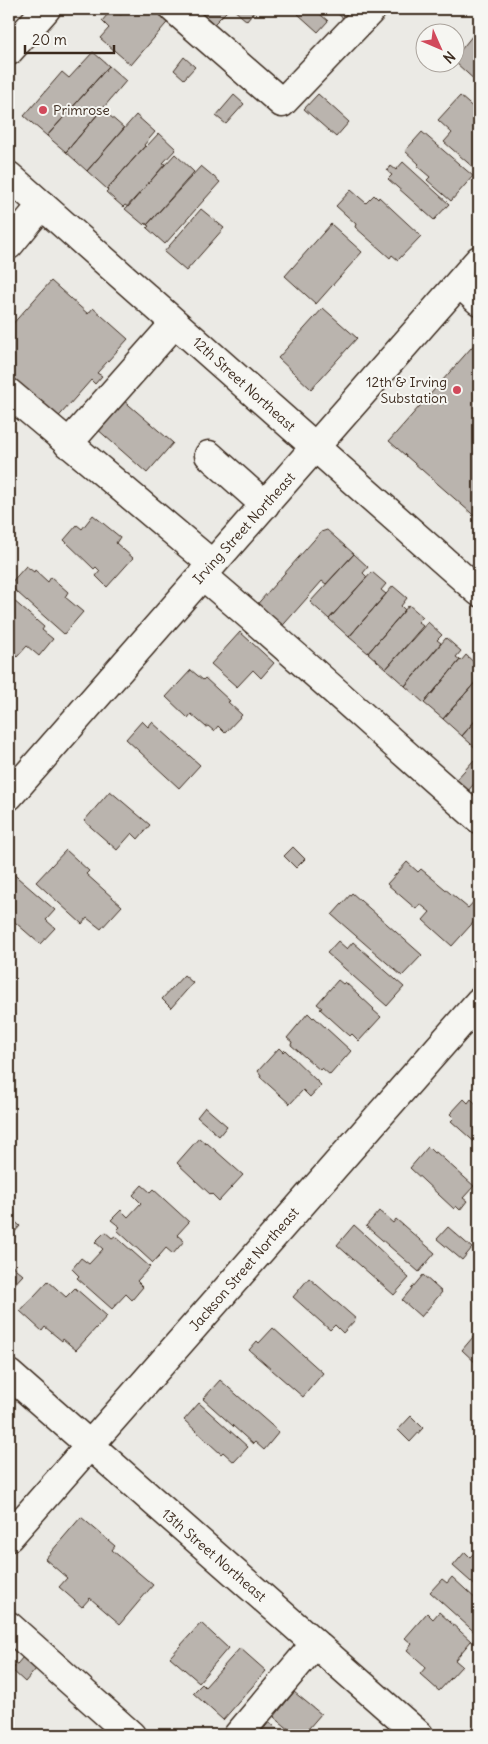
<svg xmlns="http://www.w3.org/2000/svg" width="488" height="1744" font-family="Delius,sans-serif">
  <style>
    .building { fill: #bab4ae; stroke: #3b2a1e }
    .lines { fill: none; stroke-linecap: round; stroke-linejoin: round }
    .minor-casing { stroke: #3b2a1e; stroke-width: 31 }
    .minor { stroke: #f6f6f2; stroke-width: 28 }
    .poi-dot { fill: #d1495b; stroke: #f6f6f2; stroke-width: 2 }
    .labels { text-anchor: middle; stroke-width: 4; stroke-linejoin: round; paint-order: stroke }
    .poi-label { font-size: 14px; fill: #3b2a1e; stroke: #f6f6f2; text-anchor: start }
    .street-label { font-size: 14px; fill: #3b2a1e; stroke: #f6f6f2 }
  </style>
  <rect width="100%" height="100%" fill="#ebeae5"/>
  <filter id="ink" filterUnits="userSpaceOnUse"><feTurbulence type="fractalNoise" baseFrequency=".02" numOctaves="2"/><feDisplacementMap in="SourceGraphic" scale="10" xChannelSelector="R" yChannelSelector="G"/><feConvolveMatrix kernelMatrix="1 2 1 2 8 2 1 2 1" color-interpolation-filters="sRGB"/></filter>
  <g filter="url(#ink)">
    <!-- building -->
    <path class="building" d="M112 9 121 15 126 9H135L142 14 146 9H160L171 18 131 65 100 38 109 28 102 21Z
      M197 9H227L228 10 214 24Z
      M233 9H250L254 12 247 21Z
      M303 9H314L328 21 318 32 298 14Z
      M332 9H353L344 19Z
      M477 30 479 32V84L455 62 456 56Z
      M93 52 109 66 47 136 24 116 62 72 69 78Z
      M184 57 195 67 184 79 174 70Z
      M109 66 126 81 66 152 47 136Z
      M318 94 349 122 336 137 304 109Z
      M234 95 244 104 226 124 216 116Z
      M460 96 477 111 474 114 479 118V165L475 169 444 142 452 133 438 120Z
      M102 109 124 128 87 171 66 152Z
      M136 115 155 132 144 145 145 146 107 189 87 171Z
      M422 132 473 176 451 201 427 180 430 177 417 166 419 164 405 151Z
      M159 133 176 149 163 163 165 164 128 207 125 205 123 207 106 192 108 190 107 189 145 146 146 147Z
      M175 154 194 172 147 225 146 223 144 225 125 209Z
      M403 162 449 204 434 220 388 179 392 175 387 171 391 166 396 170Z
      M201 166 220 182 165 244 147 228 149 226 147 225Z
      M351 190 366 203 374 195 378 199 379 197 421 236 398 260 392 255 390 258 355 227 356 224 336 206Z
      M201 209 224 228 186 271 164 252Z
      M331 224 362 252 316 304 285 276Z
      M51 281 88 314 93 308 128 339 97 373 102 376 95 384 91 380 54 422 9 381V328Z
      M323 308 357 338 311 389 278 358Z
      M479 339V520L389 441Z
      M122 399 173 443 147 473 96 428Z
      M93 515 120 537 116 543 133 558 107 587 96 576 100 571 96 567 94 569 64 540 77 525 82 529Z
      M327 530 354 554 326 584 322 581 278 631 253 609 321 532Z
      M354 554 368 567 363 573 367 577 329 619 310 602Z
      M26 566 34 572 35 570 48 582 51 577 68 592 65 597 83 612 64 634 9 585Z
      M372 572 386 584 381 590 386 594 349 637 329 619Z
      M393 586 407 598 401 606 405 610 368 653 349 637Z
      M13 600 44 627 42 630 53 639 39 656 27 646 17 657 9 650V605Z
      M409 605 423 617 418 622 423 626 386 669 368 653Z
      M428 622 442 635 437 640 441 643 405 686 386 669Z
      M240 632 274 663 261 678 253 670 237 687 211 664Z
      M446 638 461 651 456 657 460 660 424 703 405 686Z
      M466 655 479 667V669L475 674 479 678 443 719 424 703 460 660 461 661Z
      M191 670 203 680 205 678 230 701 228 702 242 715 225 733 218 726 214 731 208 726 206 727 191 714 188 718 166 697Z
      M479 678V716L462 736 443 719Z
      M479 716V751L462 736Z
      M142 721 148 727 152 722 200 765 179 788 126 739Z
      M474 760 479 764V778L467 792 455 781Z
      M110 791 150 825 138 839 132 833 117 850 84 821Z
      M293 847 305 859 296 868 284 856Z
      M66 850 89 871 86 874 122 906 101 929 87 918 82 924 36 882Z
      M407 862 418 872 421 869 468 908 477 898 479 901V916L452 946 423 920 430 912 420 904 416 909 387 884Z
      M10 871 55 910 46 920 55 928 40 944 9 917Z
      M352 893 422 955 402 976 332 915Z
      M338 941 347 949 353 942 404 987 387 1006 327 953Z
      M184 975 193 983 171 1008 162 999Z
      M338 980 343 984 345 982 374 1009 373 1010 381 1017 359 1041 352 1034 350 1036 320 1009 322 1008 317 1004Z
      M308 1013 313 1018 314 1017 351 1051 330 1075 322 1068 320 1070 291 1045 292 1042 287 1038Z
      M279 1048 283 1052 285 1050 321 1085 310 1097 303 1090 290 1104 260 1077 261 1075 258 1071Z
      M464 1099 468 1103 471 1099 479 1107V1146L451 1121 454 1118 450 1114Z
      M205 1107 227 1126 219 1136 197 1117Z
      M199 1138 206 1144 207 1143 243 1175 219 1201 212 1194 211 1195 177 1163Z
      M428 1147 434 1153 436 1152 474 1186 463 1198 467 1201 460 1210 456 1206 454 1209 410 1168Z
      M142 1185 150 1192 153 1189 189 1222 177 1235 184 1241 173 1254 166 1248 153 1263 117 1230 120 1227 111 1220 121 1210 128 1217 141 1203 133 1195Z
      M379 1211 393 1223 396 1219 435 1253 419 1272 366 1226Z
      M9 1216 20 1226 13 1234 15 1236 9 1244Z
      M354 1225 376 1245V1246L404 1272 403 1273 409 1278 394 1295 337 1245Z
      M448 1227 472 1248 462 1260 437 1239Z
      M105 1232 112 1238 115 1236 150 1267 137 1281 143 1287 132 1300 126 1294 112 1309 77 1278 79 1276 72 1269 81 1258 89 1264 103 1249 95 1242Z
      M9 1263 23 1275 9 1290Z
      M423 1275 442 1292 421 1317 402 1300Z
      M309 1278 356 1319 343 1333 335 1325 330 1330 293 1297Z
      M48 1281 66 1297 75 1288 107 1316 76 1350 63 1339 62 1341 45 1327 42 1331 20 1311Z
      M273 1328 323 1373 303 1397 249 1350 257 1341 259 1343Z
      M479 1330V1366L462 1350Z
      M220 1380 279 1432 264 1450 255 1442 253 1444 203 1399Z
      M199 1403 248 1447 234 1462 223 1452 221 1454 184 1420Z
      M411 1416 423 1428 410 1442 398 1430Z
      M81 1517 115 1546 112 1550 153 1585 120 1624 90 1598 82 1607 59 1587 67 1578 45 1559Z
      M465 1552 470 1557 474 1553 479 1557V1589L453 1566Z
      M452 1577 479 1602V1636L430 1592 442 1579 447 1583Z
      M439 1612 471 1641 455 1660 462 1666 439 1691 420 1674 426 1667 407 1650 412 1644 405 1638 427 1613 433 1619Z
      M201 1623 228 1648 199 1682 170 1657Z
      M240 1648 266 1671 223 1720 193 1693 202 1684 205 1687Z
      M23 1657 36 1669 25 1682 12 1670Z
      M294 1692 321 1714 303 1735H296L274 1717Z
      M269 1722 280 1731 276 1735H267L262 1731Z"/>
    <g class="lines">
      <!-- minor casing -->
      <g class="minor-casing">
        <path id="minor" d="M174 9 282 103 372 9
          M9 51 46 9
          M9 176 479 592
          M9 245 42 205
          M459 283 479 301
          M9 393 212 564
          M68 444 175 323
          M209 455 265 505
          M202 575C296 654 386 738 479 819
          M9 796 479 260
          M9 1374 419 1735
          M9 1537 479 1002
          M9 1626 131 1735
          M238 1735 315 1644"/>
      </g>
      <!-- minor -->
      <use href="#minor" class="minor"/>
    </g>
  </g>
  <!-- markers -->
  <g class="poi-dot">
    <circle cx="43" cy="110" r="5"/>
    <circle cx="457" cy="390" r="5"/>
  </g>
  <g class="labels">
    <!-- poi labels -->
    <g class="poi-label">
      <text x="53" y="115">Primrose</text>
      <text x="447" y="387" text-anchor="end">12th &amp; Irving<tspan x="447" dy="16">Substation</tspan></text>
    </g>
    <!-- street labels -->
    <g class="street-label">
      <text transform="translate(244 384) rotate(42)" y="5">12th Street Northeast</text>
      <text transform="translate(244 528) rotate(-48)" y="5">Irving Street Northeast</text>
      <text transform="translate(244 1269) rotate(-49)" y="5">Jackson Street Northeast</text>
      <text transform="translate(214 1555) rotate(41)" y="5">13th Street Northeast</text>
    </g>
  </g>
  <!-- margin -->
  <rect width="488" height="1744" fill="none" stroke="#f6f6f2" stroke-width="30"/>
  <rect x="15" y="15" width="458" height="1714" fill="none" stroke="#3b2a1e" stroke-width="2" filter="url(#ink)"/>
  <!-- north arrow -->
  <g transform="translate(440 48) rotate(135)"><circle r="24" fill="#f6f6f2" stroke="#aba49d"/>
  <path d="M0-4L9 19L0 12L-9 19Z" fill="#d1495b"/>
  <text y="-8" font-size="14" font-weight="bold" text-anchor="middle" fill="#3b2a1e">N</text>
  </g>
  <!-- scale -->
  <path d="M25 45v8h89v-8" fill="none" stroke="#3b2a1e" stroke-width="2.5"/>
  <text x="32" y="45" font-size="15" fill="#3b2a1e" stroke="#f6f6f2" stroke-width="4" paint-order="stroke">20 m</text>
</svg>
